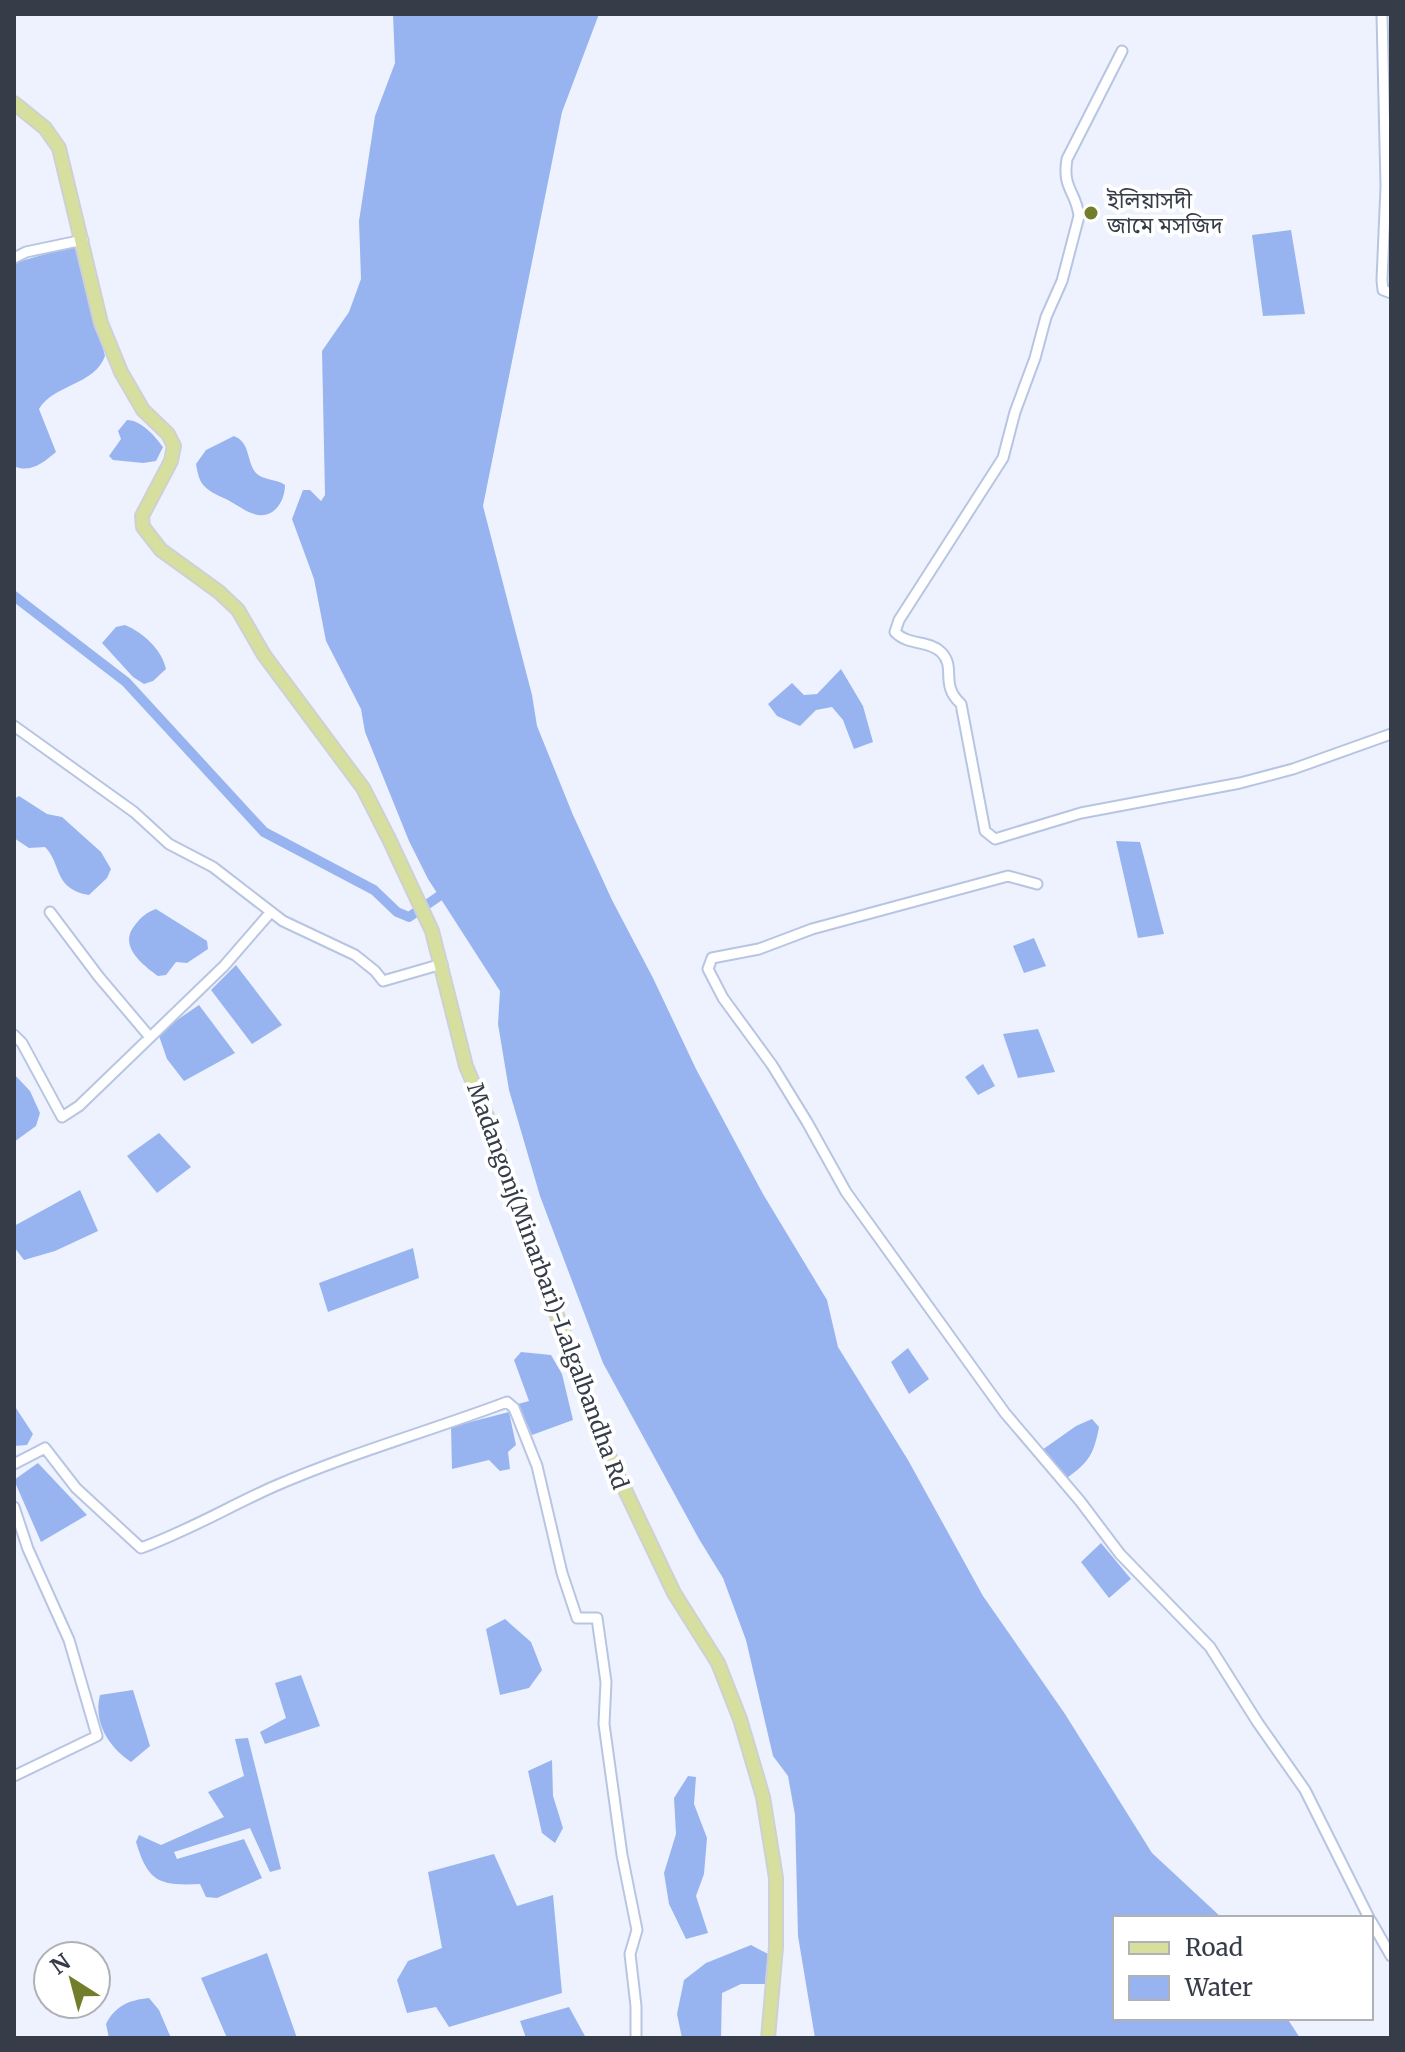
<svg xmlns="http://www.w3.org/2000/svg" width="1405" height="2052" font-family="Merriweather,'Noto Sans Bengali',serif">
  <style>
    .water { fill: #97b4f1 }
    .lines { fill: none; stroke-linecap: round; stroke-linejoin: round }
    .canal { stroke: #97b4f1; stroke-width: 10 }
    .minor-casing { stroke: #b8c5e2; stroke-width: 13 }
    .major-casing { stroke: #cfd0d3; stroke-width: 16 }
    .minor { stroke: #fff; stroke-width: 9 }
    .major { stroke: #d6df9e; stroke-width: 12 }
    .poi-dot { fill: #737e2b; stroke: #fff; stroke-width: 3 }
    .labels { text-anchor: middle; stroke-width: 8; stroke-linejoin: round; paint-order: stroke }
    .poi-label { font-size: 22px; fill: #363c48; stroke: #fff; text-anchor: start }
    .street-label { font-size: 22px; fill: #363c48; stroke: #fff }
  </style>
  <rect width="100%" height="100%" fill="#edf2fe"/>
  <!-- water -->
  <path class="water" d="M393 14H599L562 112 483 506 532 695 537 726 573 815 612 900 653 978 696 1069 763 1194 827 1300 838 1347 908 1460 983 1596 1065 1714 1152 1853 1222 1918H1115V2018H1287L1300 2038H815L798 1936 795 1815 788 1776 773 1756 746 1640 723 1578 699 1539 603 1363 540 1196 509 1090 498 1024 500 991 428 879 409 841 365 732 361 709 326 641 314 579 292 519 303 490H310L321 501 325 495 322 351 349 312 361 279 359 221 375 116 395 63Z
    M1291 230 1305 314 1263 316 1252 235Z
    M74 246 78 248 105 356C95 385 54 384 39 409L56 452C44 462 30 474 14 466V263Z
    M127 420C141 420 155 436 163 447L156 461 143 463 113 460 109 456 121 439 118 431Z
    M234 436C251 443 246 461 256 473 262 480 277 479 285 485 285 502 273 520 254 514 244 511 236 504 226 499 217 495 207 491 201 482 198 476 197 470 196 464L206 450Z
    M125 625C142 632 162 649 166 669L153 681 144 684 133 677 102 643 116 627Z
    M841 669 863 706 873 742 854 749 843 720 832 707 816 710 800 726 777 716 768 704 792 683 804 695 817 694Z
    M19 796 47 814 62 817 101 852 111 869 107 878 89 895C53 889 62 864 45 847L29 848 14 838V799Z
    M1116 841 1140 842 1164 934 1138 938Z
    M156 909 207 941 208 949 187 963 176 962 166 975 158 976C141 964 118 945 135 925 141 917 147 912 156 909Z
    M1034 938 1046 966 1024 973 1013 946Z
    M236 965 282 1025 252 1044 211 990Z
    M199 1005 235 1053 184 1081 167 1059 158 1033Z
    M1038 1029 1055 1072 1018 1078 1003 1034Z
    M983 1064 995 1086 978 1095 965 1077Z
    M14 1074 30 1091 40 1113 36 1126 14 1142Z
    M159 1133 191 1167 157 1193 127 1156Z
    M80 1190 98 1231 55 1251 24 1260 14 1247V1226Z
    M413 1248 419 1278 328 1312 319 1283Z
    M908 1348 929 1379 909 1394 891 1362Z
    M521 1352 551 1355 562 1374 573 1420 532 1435 518 1404 529 1401 514 1360Z
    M14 1405 33 1434 27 1445 14 1446Z
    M509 1412 516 1445 508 1452 510 1469 500 1471 489 1460 452 1469 451 1427Z
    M1092 1419 1099 1427C1094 1454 1089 1462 1067 1478L1042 1450 1076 1426Z
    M38 1463 87 1515 41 1542 14 1480Z
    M1101 1543 1131 1579 1109 1598 1081 1562Z
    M505 1619 531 1642 542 1670 529 1688 500 1695 486 1629Z
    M301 1675 320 1726 265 1744 260 1732 286 1718 275 1683Z
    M133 1690 150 1746 131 1762C109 1747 93 1723 100 1695Z
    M248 1738 281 1869 270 1872 250 1828 174 1852 177 1859 244 1839 262 1878 217 1898 206 1897 200 1884C159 1886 148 1882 136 1842L139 1835 161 1845 224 1817 208 1792 244 1776 235 1739Z
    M552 1760 553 1796 563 1828 555 1843 542 1833 528 1771Z
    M688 1776 696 1777 694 1804 707 1838 704 1874 696 1896 708 1933 686 1939 669 1904 664 1873 676 1834 674 1798Z
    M494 1854 517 1906 553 1895 562 1993 449 2027 436 2007 407 2013 397 1980 408 1961 442 1948 428 1872Z
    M751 1945 768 1954 765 1984H741L722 1993 721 2038H682L677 2014 684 1980 706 1963Z
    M267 1953 297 2038H227L201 1978Z
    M149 1998 159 2010 171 2038H109L106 2024C115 2006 129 2000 149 1998Z
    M569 2007 586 2038H526L520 2021Z"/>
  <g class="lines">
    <!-- canal -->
    <path class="canal" d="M14 596 126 682 264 832 374 890 397 912 409 917 448 890"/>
    <!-- minor casing -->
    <g class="minor-casing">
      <path id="minor" d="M1382 14 1386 187 1382 280 1383 290 1391 293
        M1122 51 1067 159C1062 189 1076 191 1079 216L1062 281 1046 317 1035 358 1015 412 1003 458 899 620 895 632C908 646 929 640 941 652 957 668 939 684 961 704L985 831 995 839 1081 813 1240 783 1293 769 1391 734
        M14 258 26 252 83 240
        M14 726 134 812 169 844 213 867 283 921 355 955 375 971 383 981 442 964
        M1037 884 1008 876 812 929 759 949 712 958 708 969 723 998 772 1065 807 1122 846 1192 1005 1413 1080 1501 1120 1554 1210 1647 1258 1723 1305 1790 1369 1918
        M50 912 99 977 149 1036
        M14 1035 22 1043 62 1117 79 1106 224 966 270 913
        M14 1464 45 1448 76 1488 141 1548C188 1531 230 1506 275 1486 351 1453 430 1431 507 1402L514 1408 537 1466 562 1573 577 1618H597L606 1682 604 1724 622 1855 637 1930 630 1954 636 2006V2038
        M14 1507 28 1549 69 1640 97 1736 14 1776
        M1371 1921 1391 1956"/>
    </g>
    <!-- major casing -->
    <g class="major-casing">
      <path id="major" d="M14 103 45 128 59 148 101 323 121 372 143 410 168 434 174 446 171 461 142 516 143 527 161 550 219 592 238 610 264 655 363 788 389 839 432 931 466 1066 487 1116 529 1242 574 1360 597 1431 674 1593 718 1663 740 1719 763 1797 776 1878V1947L768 2038"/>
    </g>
    <!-- minor -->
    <use href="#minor" class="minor"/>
    <!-- major -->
    <use href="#major" class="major"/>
  </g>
  <!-- markers -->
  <circle class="poi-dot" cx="1091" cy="213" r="8"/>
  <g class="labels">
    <!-- poi labels -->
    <g class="poi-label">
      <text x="1107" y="208">ইলিয়াসদী<tspan x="1107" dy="25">জামে মসজিদ</tspan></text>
    </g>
    <!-- street labels -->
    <g class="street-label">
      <text transform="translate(548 1286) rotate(70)" y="8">Madangonj(Minarbari)-Lalgalbandha Rd</text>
    </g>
  </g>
  <!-- border -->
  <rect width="1405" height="2052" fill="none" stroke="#363c48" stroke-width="32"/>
  <!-- legend -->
  <rect x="1113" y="1916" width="260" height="104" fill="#ffffff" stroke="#afb1b6" stroke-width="2"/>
  <rect x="1129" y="1942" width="40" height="12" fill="#d6df9e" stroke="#afb1b6" stroke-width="2"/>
  <text x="1185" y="1956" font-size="24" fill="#363c48">Road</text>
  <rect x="1129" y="1976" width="40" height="24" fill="#97b4f1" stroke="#afb1b6" stroke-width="2"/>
  <text x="1185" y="1996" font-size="24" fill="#363c48">Water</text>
  <!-- north arrow -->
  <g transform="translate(72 1980) rotate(324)"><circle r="38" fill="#ffffff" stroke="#afb1b6" stroke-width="2"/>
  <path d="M0-6L14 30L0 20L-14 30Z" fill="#737e2b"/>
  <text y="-12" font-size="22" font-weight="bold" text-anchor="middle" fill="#363c48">N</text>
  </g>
</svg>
